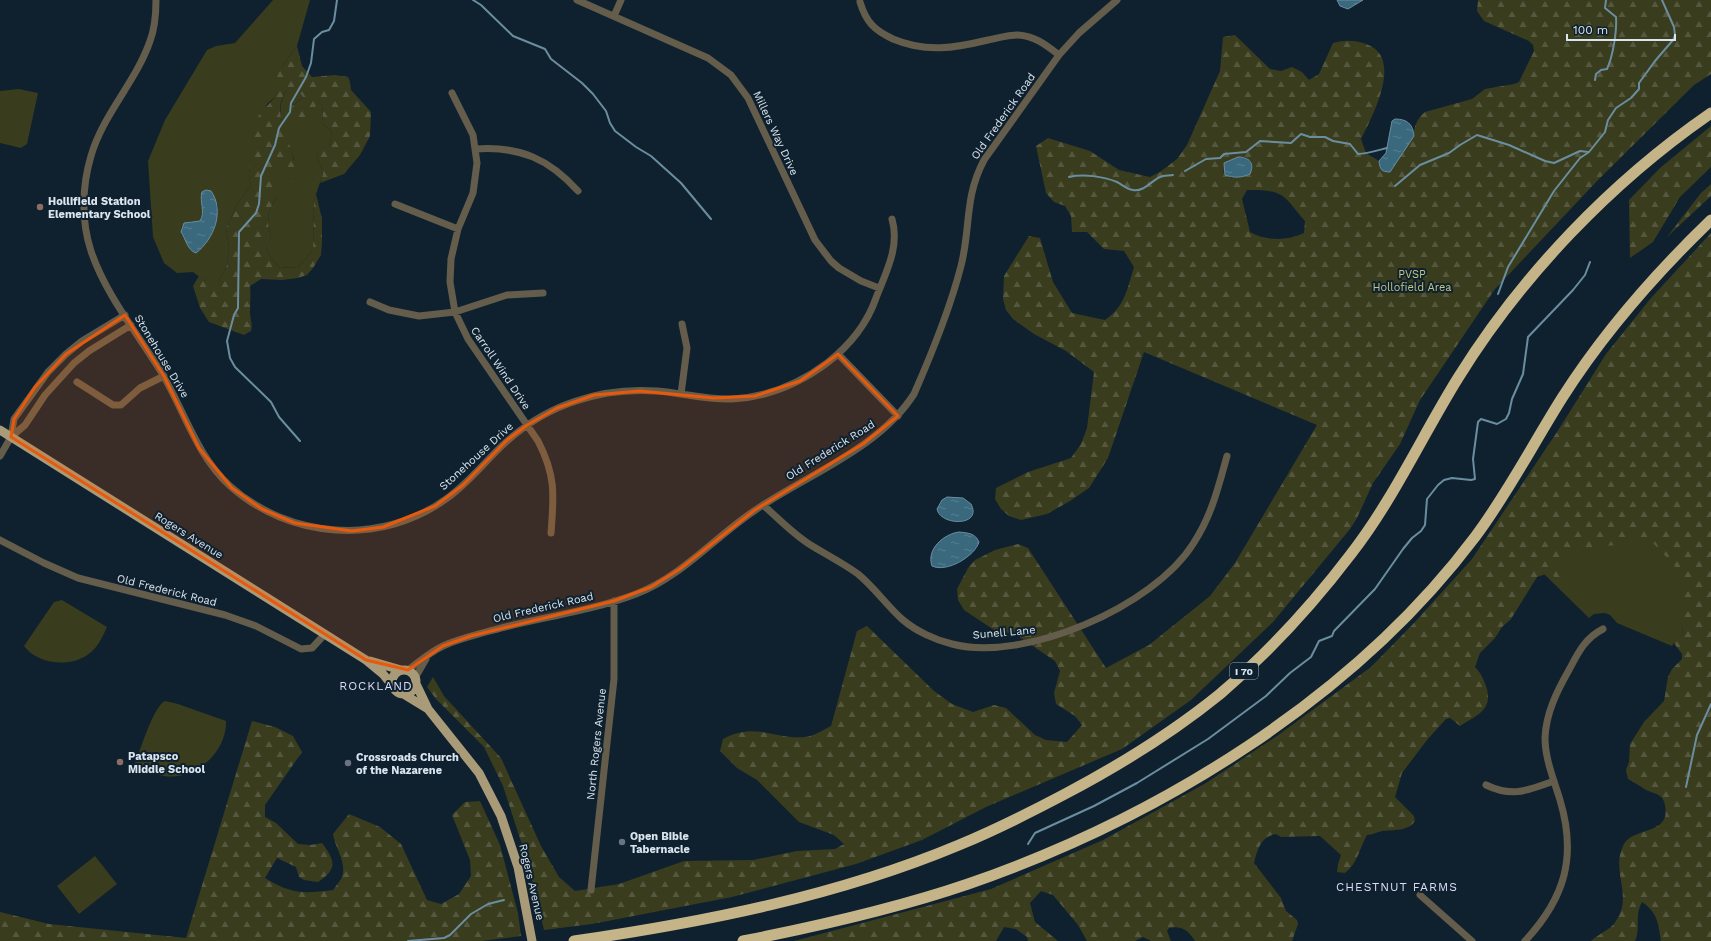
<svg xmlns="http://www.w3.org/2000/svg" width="1711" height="941" font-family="'Work Sans',sans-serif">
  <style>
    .green { fill: #393c1d; fill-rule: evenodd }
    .forest { fill: url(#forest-firs); fill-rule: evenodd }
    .water { fill: url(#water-ripples); stroke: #6a8ea0 }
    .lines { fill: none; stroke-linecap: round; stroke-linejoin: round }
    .stream { stroke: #6a8ea0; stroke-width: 2 }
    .minor { stroke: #645d4c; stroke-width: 7 }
    .major { stroke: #aa9b78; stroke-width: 9 }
    .highway { stroke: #c6b489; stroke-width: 11 }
    .marked { fill: #e8590c; fill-opacity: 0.2; stroke: #e8590c; stroke-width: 3; stroke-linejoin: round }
    .education-dot { fill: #8d6e63; stroke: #0f212e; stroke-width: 1.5 }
    .worship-dot { fill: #6b7280; stroke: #0f212e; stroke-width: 1.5 }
    .labels { text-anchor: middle; stroke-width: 4; stroke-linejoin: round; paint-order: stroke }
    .shield { fill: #0f212e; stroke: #9daab5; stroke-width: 1 }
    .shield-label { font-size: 10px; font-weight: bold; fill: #dae5ef }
    .street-label { font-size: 11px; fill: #dae5ef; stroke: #0f212e }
    .poi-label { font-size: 11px; font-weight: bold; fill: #dae5ef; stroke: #0f212e; text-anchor: start }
    .park-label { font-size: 11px; fill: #c0c883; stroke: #0f212e }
    .neighbourhood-label { font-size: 12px; letter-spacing: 1px; fill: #ddddfb; stroke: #0f212e }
  </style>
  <defs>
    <pattern id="forest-firs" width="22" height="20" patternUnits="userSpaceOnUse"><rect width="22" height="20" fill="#393c1d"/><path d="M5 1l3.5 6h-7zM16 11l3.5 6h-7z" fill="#55583e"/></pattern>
    <pattern id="water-ripples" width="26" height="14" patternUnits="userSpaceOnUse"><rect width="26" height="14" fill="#3a697e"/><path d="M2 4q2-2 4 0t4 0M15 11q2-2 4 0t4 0" fill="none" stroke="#567e91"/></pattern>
  </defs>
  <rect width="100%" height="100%" fill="#0f212e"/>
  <!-- green -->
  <path class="green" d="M273 0H310L297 46 282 66 275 97 267 104 252 155 249 176 251 186 238 203 226 228 229 247 227 265 219 281H205L193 272 177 273 164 263 153 237 148 161 165 120 207 50 216 46 235 43ZM201 197 218 205C219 223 210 235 200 249L188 246 181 232 182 226 188 222 200 221 203 209Z
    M19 89 38 93 27 144 21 148 0 143V91Z
    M287 90H297L303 97 289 109 319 102 322 105 323 124 332 131 329 147 316 153 323 174 314 200 313 250 298 267 280 268 271 258 266 246 271 238 268 223 269 211 277 196V175L280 170 286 172 294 159C287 138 272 110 287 90Z
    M1623 393 1711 641 1683 626 1682 635 1675 641 1672 646 1617 623 1610 615 1605 613 1594 614 1589 618 1543 573Z
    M62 600 107 627C103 636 98 647 90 653 72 668 38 665 24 646L54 602Z
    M165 701 178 704 226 721C227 752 195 781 164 776 153 774 144 769 135 763 141 749 153 707 165 701Z
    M95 856 117 884 79 914 57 886Z"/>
  <!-- forest -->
  <path class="forest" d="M1478 0H1711V74L1694 85 1598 180 1495 289 1420 400 1400 444 1373 483 1357 518 1350 529 1273 622 1191 700 1122 749 986 807 922 840 856 864 732 897 592 924 544 930 527 860 503 786 484 747 436 699 427 687 433 677 444 696 501 758 541 846 559 877 575 891 619 884 684 861 753 860 797 851 835 849 844 844 834 835 799 822 757 780 737 768 720 751 723 739C756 721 773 740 805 737 814 736 823 730 831 726L857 631 867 626 934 691 952 704 973 712 994 705 1006 708 1035 735 1046 740 1067 742 1082 725 1075 716 1056 704 1054 693 1060 671 1055 661 1015 634 994 630 964 610 958 600 957 589 968 568 975 560 995 550 1018 544 1028 548 1106 668 1149 645 1210 596 1235 563 1317 425 1144 352 1108 458 1089 488 1070 501 1047 514 1021 520 1009 516 1001 509 995 499 996 488 1028 472 1071 458 1081 444 1087 428 1094 372 1066 351 1034 334 1013 319 1006 310 1003 299 1004 276 1029 236 1040 238 1053 282 1072 313 1105 320C1125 306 1127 290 1134 267L1124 251 1104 249 1087 232H1072L1071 216 1065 206 1054 202 1046 193 1036 146 1048 138 1090 151 1119 170 1150 177 1160 172 1177 159 1187 145 1220 71 1223 37 1235 35 1270 69 1281 71 1292 67 1302 72 1309 80 1319 74 1333 43C1345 40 1354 40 1366 44 1404 57 1373 115 1361 139L1366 153 1379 161 1380 169 1414 136C1413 128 1418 117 1425 112L1472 99 1485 89 1514 84 1519 82 1534 51 1533 45 1529 41 1484 21 1477 11ZM1238 157H1245L1251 162 1232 178 1225 175 1223 171ZM1247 190C1285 190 1282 194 1305 221L1304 233C1288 241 1265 241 1250 232L1242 199Z
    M297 46 302 66 312 77 335 75 348 77 350 82 351 90 371 112 370 136 360 155 344 174 320 183 323 174 316 153 321 146 329 147 332 131 323 124 322 105 319 102 309 115 297 120 292 118 289 109 303 97 297 90H287C265 118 305 152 292 182H287L286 172 280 171 277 175V196L269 211 268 223 271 238 266 246 271 258 280 268 298 267 313 250 314 200 316 194 322 219V241L321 255 313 268 307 275 298 278 282 280 261 279 250 286C251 295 250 303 250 312 250 319 253 324 251 331L244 335 209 322 200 308 193 286 199 276 205 281H219L227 265 229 247 226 228 238 203 251 186 249 176 252 131 259 115 275 97 276 79 282 66Z
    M1711 126V167L1680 197 1653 242 1630 258 1629 200 1660 168Z
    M1711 184V196L1667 237 1701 193Z
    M1711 233V941H1661C1658 923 1658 913 1642 902 1634 917 1641 928 1635 941H1591C1597 935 1607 931 1613 925 1636 897 1610 873 1623 846 1632 826 1671 836 1665 806 1665 803 1663 798 1660 796 1656 793 1650 792 1646 790 1640 786 1634 782 1628 779L1626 770 1629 762 1630 744 1644 722 1664 701 1668 677 1672 669 1682 659V654L1673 642 1682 635 1685 606 1683 588 1674 565 1651 541 1633 535 1616 545 1586 548 1558 561 1559 571 1565 578H1556L1549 573 1537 577 1511 619 1502 627 1495 638 1480 653 1475 667C1481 673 1483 678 1486 686 1494 710 1477 715 1460 726L1450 718 1446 719 1427 740 1402 773 1395 797 1414 816 1415 821C1409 831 1393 830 1382 831 1377 832 1372 835 1367 835 1359 849 1358 863 1345 873L1337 872 1338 864 1341 855 1320 836 1281 837 1276 834C1261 836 1257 850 1254 863L1281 898 1286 911 1297 920 1298 924 1292 941H1195C1189 931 1182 925 1169 928L1167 931 1171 941H1151L1143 937 1135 941H1087L1078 925 1053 895 1041 891 1030 903 1035 922 1058 941H1028L1027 937 1016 929 1004 927 996 941H794L991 889 1103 840 1206 783 1277 736 1371 667 1414 623 1472 559 1557 432 1606 354 1651 298Z
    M252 721 275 727 293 736 302 752 265 805V817L276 823 298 844 310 845 322 843C335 860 338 869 318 882L304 880 299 877 296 867 277 858 265 878C291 894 303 894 333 890 336 886 340 881 342 877 347 862 335 848 333 834L349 814 380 827 401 844 427 900 441 904 459 894 471 876 470 860 452 815 465 802 480 801 500 845 518 913 521 936 481 941H0V912L49 924 186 938Z"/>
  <!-- water -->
  <path class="water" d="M1337 0H1363L1348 9 1340 6Z
    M1395 119C1407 119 1413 124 1414 136L1390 172C1381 172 1380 169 1379 161L1386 153 1392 121Z
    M1238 157C1249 157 1255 163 1250 174 1241 178 1234 178 1225 175L1224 163Z
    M206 190 211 191C225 211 214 239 196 253 187 250 186 239 181 232L184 223 200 221C206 211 199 202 202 192Z
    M947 497 963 498 971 504C983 527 940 526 937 509L942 500Z
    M959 532C968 533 975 533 979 542 975 556 947 573 932 566 926 549 944 534 959 532Z"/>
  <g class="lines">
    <!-- stream -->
    <path class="stream" d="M473 0 481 5 513 36 545 49 551 59 582 83 593 94 606 111 610 123 615 131 636 147 651 156 681 183 711 219
      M1595 80 1596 74 1601 70 1607 69C1613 56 1617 31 1616 17L1605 8 1606 0
      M1185 171 1206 159 1220 158 1224 154 1246 152 1260 141 1291 143 1301 134 1310 137H1325L1333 141 1350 144 1358 154C1366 154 1379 150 1387 148
      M1069 177C1083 174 1103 176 1117 182 1123 185 1126 189 1133 190 1144 192 1151 181 1160 177 1164 175 1169 176 1173 175
      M1395 186 1420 165 1449 153 1460 145 1477 135 1509 145 1545 161 1554 163 1580 151 1588 152
      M1498 294 1508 267 1554 191 1580 158 1589 152 1605 132 1608 120 1616 108 1631 98 1639 89V83L1655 61 1673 40 1675 35 1674 27 1662 0
      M300 441 279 417 271 402 235 367 230 358 227 341 234 315 238 308 239 232 256 213 259 204 261 176 275 145 279 128 290 112 291 103 306 77 311 63 314 39 322 32 329 30 334 21 337 0
      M1686 787 1697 735 1711 704
      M1028 844 1035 833 1094 806 1137 783 1208 739 1266 696 1290 673 1311 657 1319 641 1332 636 1334 631 1375 589 1403 549 1412 538 1421 531 1425 525 1427 499 1438 485 1444 480 1452 478 1471 480 1475 479 1473 459 1478 422 1481 419 1497 424 1506 419 1509 413 1512 399 1523 374 1528 337 1573 290 1585 275 1590 262
      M408 941 444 938 450 935 471 914 488 904 504 900"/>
    <!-- minor -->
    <path class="minor" d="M156 0C156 14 155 28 150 41 136 82 103 114 91 156 82 186 81 221 91 251 106 296 139 335 163 375 185 413 197 456 230 486 289 539 381 546 446 499 469 483 485 461 506 442 526 424 551 409 576 401 602 392 630 389 657 391 682 393 707 400 732 399 768 397 799 384 827 363 849 346 867 324 876 298 886 272 900 247 892 219
      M577 0 708 58 731 75 748 98 815 240 831 261 839 268 861 281 879 288
      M860 2C866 22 874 30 893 39 926 53 955 48 988 40 998 38 1008 35 1018 35 1035 36 1046 45 1059 55
      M614 16 621 0
      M452 93 473 135 477 163 473 193 458 229 451 259 450 282 455 312 468 339 538 441C556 476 554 495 551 533
      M476 149C520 146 549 159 578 191
      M395 204 458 229
      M370 302 389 310 419 316 455 312 507 295 543 293
      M838 354 898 416
      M77 382 113 405H121L140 388 164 376
      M681 394 687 348 682 324
      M11 437 14 419 48 372 66 354 82 341 125 315
      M0 456 11 437 25 425 45 395 74 363 89 351 131 325
      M763 505C778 518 792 533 809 544 825 554 843 563 858 574 875 588 887 606 903 620 916 631 935 640 952 644 1025 663 1154 606 1193 544 1212 515 1218 488 1227 456
      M0 540 44 563 78 578 225 615 256 626 301 649 312 648 325 634
      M408 670C419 662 430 652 443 646 456 640 472 636 486 632 535 618 589 612 636 594 681 577 714 538 754 511 806 475 879 449 914 394 932 353 950 309 961 266 971 227 964 198 984 160L1059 55 1079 33 1117 0
      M415 678 426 659
      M1486 785C1513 798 1528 790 1554 781
      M591 890 614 679V601
      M1420 895 1472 941
      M1525 941C1565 898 1577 857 1560 800 1554 780 1545 759 1545 738 1546 713 1557 691 1569 670 1578 653 1585 638 1603 629"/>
    <!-- major -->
    <path class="major" d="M0 430 366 660 383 674 391 684
      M370 661 401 670
      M392 682a12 12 0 1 1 24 0a12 12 0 1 1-24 0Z
      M416 684 428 709 479 773 501 816 518 867 532 941
      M405 695 428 709"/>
    <!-- highway -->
    <path class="highway" d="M574 941C705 922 837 896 959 845 995 830 1031 812 1065 794 1120 765 1172 733 1220 694 1268 653 1313 604 1351 554 1393 500 1422 436 1458 378 1522 275 1611 182 1711 113
      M743 941C819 926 895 909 968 884 1159 818 1353 699 1475 537 1508 493 1533 444 1562 398 1604 332 1655 274 1711 220"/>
  </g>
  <!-- marked area -->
  <path class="marked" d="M125 315 164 376 199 448 232 488 262 509 295 523 352 531 383 527 435 506 463 485 507 440 527 425 557 408 594 395 640 391 714 398 755 396 800 381 838 354 898 416 863 444 755 510 680 569 651 587 614 601 471 636 443 646 408 670 366 660 11 437 14 419 35 387 66 354Z"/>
  <!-- markers -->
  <g class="education-dot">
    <circle cx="40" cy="207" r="4"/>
    <circle cx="120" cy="762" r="4"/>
  </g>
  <g class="worship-dot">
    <circle cx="348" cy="763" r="4"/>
    <circle cx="622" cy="842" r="4"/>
  </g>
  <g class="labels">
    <!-- shield labels -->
    <rect class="shield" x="1230" y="663" width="28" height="16" rx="3"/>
    <g class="shield-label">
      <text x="1244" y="675">I 70</text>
    </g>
    <!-- street labels -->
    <g class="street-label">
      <text transform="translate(1003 116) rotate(-55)" y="4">Old Frederick Road</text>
      <text transform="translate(776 133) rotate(65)" y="4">Millers Way Drive</text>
      <text transform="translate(162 356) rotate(59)" y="4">Stonehouse Drive</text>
      <text transform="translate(501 368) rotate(56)" y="4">Carroll Wind Drive</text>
      <text transform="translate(830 450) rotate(-32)" y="4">Old Frederick Road</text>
      <text transform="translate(476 456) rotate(-42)" y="4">Stonehouse Drive</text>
      <text transform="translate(189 535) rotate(32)" y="4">Rogers Avenue</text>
      <text transform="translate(167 590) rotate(14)" y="4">Old Frederick Road</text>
      <text transform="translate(543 607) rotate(-13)" y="4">Old Frederick Road</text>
      <text transform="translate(1004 632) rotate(-5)" y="4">Sunell Lane</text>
      <text transform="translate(596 744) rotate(-84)" y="4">North Rogers Avenue</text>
      <text transform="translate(532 882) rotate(77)" y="4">Rogers Avenue</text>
    </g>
    <!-- poi labels -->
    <g class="poi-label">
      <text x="48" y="205">Hollifield Station<tspan x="48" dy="13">Elementary School</tspan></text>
      <text x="128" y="760">Patapsco<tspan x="128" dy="13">Middle School</tspan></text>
      <text x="356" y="761">Crossroads Church<tspan x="356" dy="13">of the Nazarene</tspan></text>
      <text x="630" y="840">Open Bible<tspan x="630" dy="13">Tabernacle</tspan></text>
    </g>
    <!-- park labels -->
    <g class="park-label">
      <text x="1412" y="278">PVSP<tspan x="1412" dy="13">Hollofield Area</tspan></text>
    </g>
    <!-- neighbourhood labels -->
    <g class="neighbourhood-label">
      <text x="376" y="690">ROCKLAND</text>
      <text x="1397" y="891">CHESTNUT FARMS</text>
    </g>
  </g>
  <!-- scale -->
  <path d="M1567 34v6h108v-6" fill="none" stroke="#dae5ef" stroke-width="2"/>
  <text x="1573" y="34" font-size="12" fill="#dae5ef" stroke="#0f212e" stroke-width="3" paint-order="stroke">100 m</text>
</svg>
